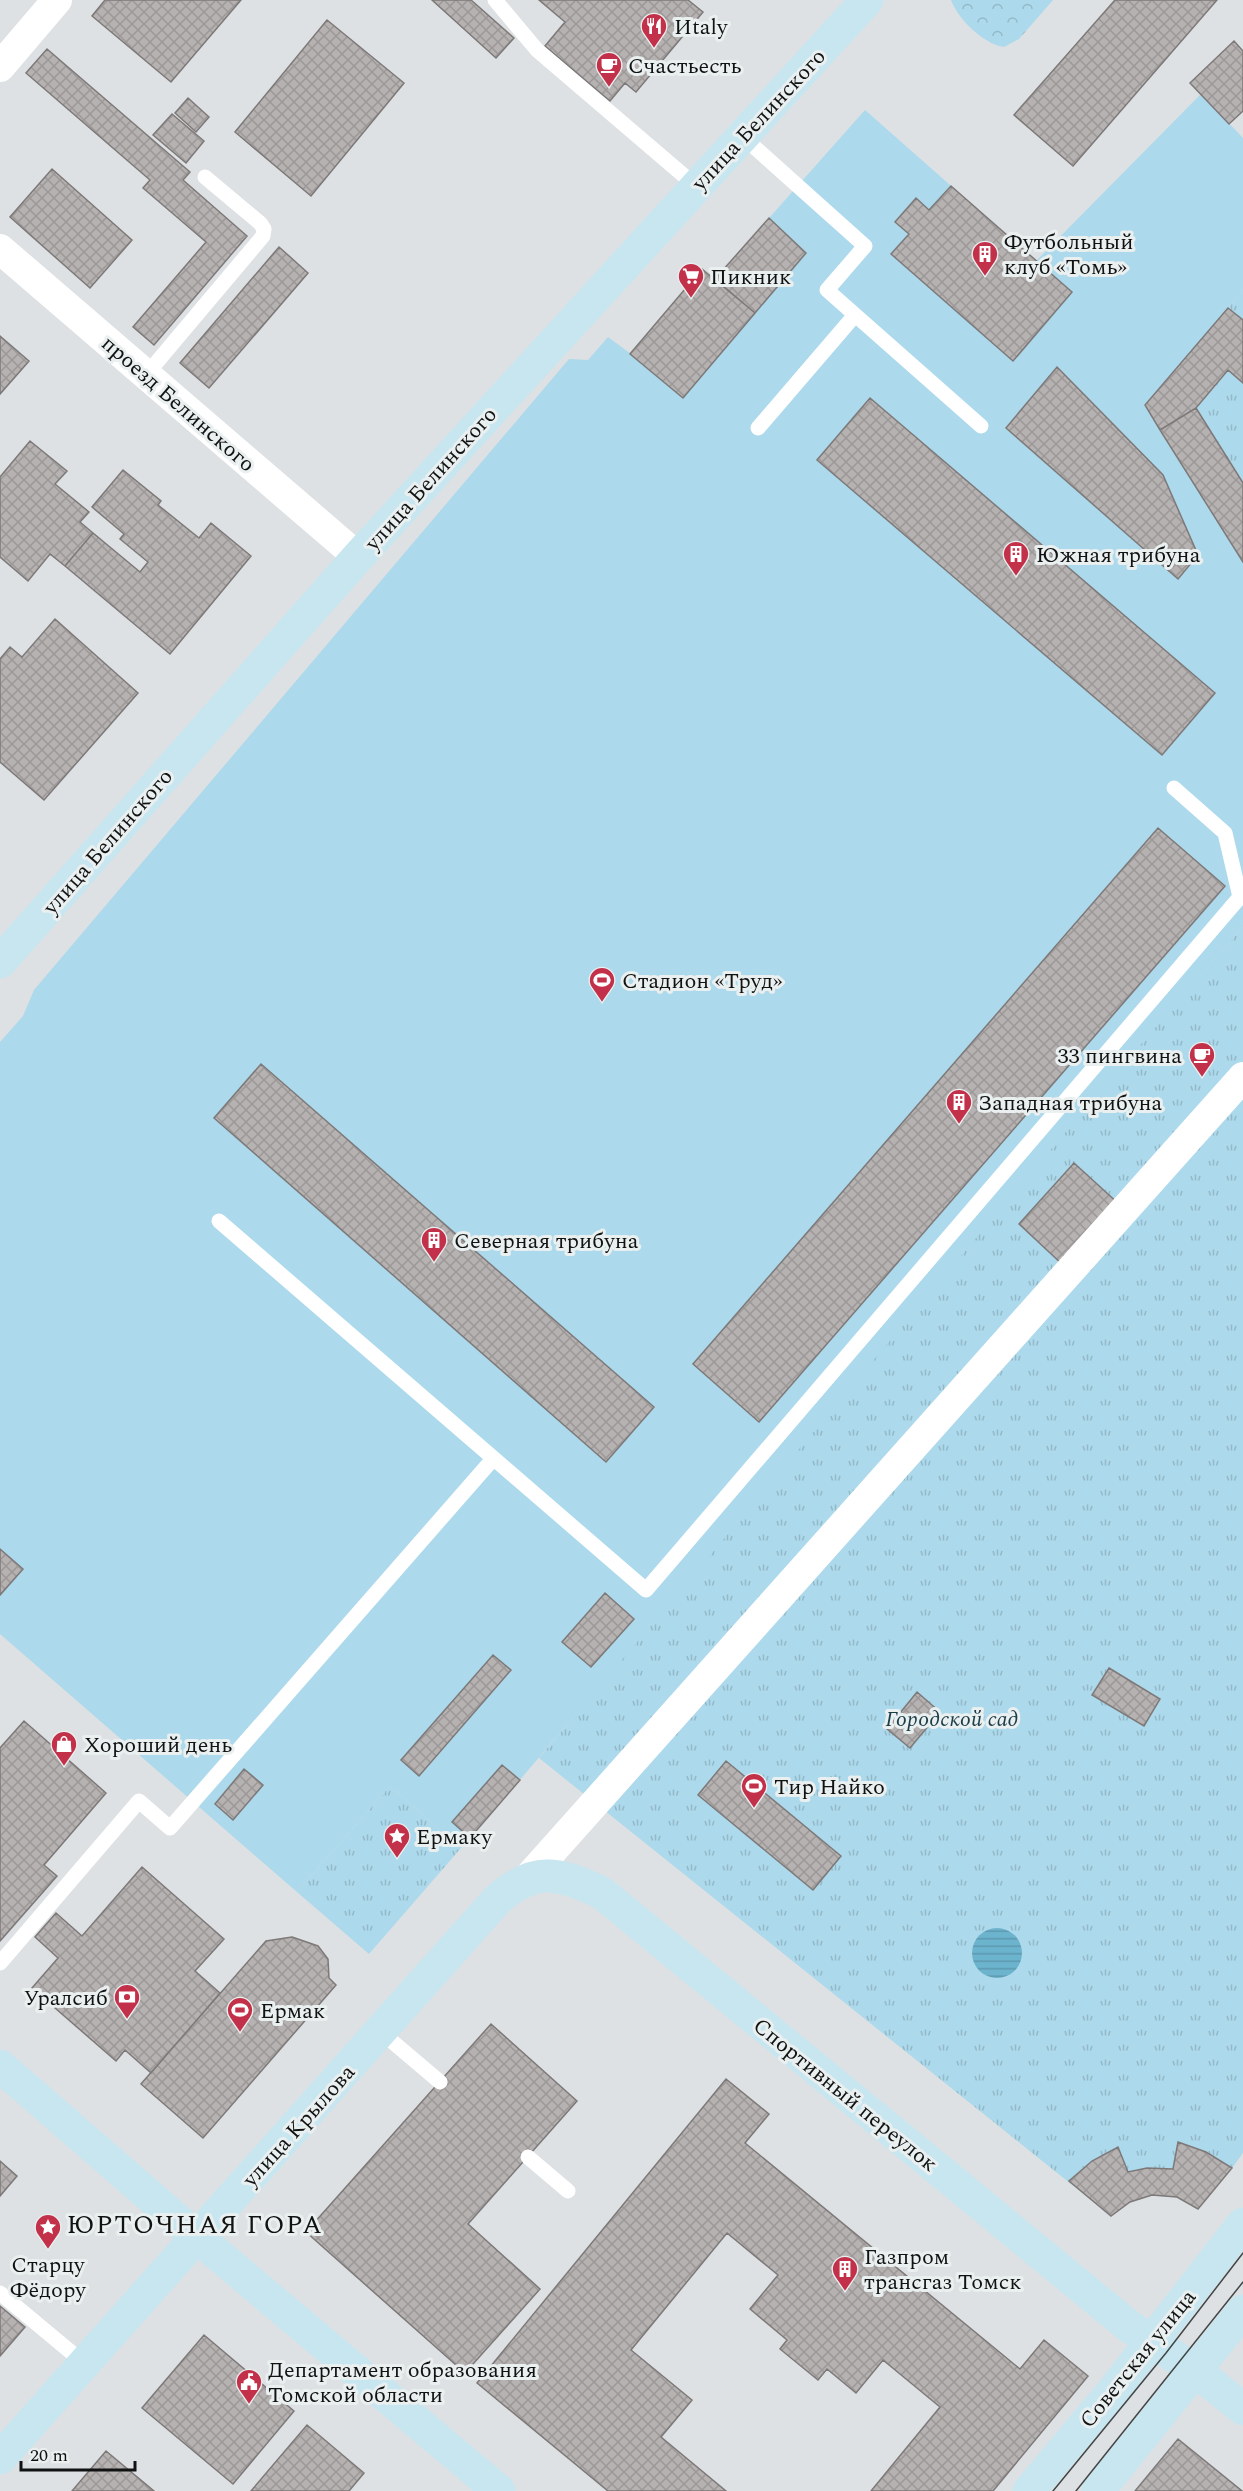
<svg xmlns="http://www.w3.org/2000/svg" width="1243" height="2491" font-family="Spectral,serif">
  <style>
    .grass { fill: url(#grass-tufts) }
    .forest { fill: url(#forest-crowns) }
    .pitch { fill: #acd9eb }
    .water { fill: url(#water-rules) }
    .building { fill: url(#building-cross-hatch); stroke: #7e7979; stroke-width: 1.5 }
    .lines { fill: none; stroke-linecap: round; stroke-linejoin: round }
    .lane { stroke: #fff; stroke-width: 15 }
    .street { stroke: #fff; stroke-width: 30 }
    .secondary { stroke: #c7e6f0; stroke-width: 33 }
    .tram { stroke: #424545; stroke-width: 1.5 }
    .labels { text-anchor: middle; stroke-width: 6; stroke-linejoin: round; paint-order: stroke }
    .poi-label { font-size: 22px; fill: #111313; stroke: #eaeff0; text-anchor: start }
    .street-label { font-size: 22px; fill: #111313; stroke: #eaeff0 }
    .park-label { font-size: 22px; font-style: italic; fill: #1c3e49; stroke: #eaeff0 }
    .quarter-label { font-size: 26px; letter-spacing: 1.5px; fill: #111313; stroke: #eaeff0 }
  </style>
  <defs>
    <pattern id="grass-tufts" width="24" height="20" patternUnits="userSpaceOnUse" patternTransform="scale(1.5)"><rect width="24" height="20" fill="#acd9eb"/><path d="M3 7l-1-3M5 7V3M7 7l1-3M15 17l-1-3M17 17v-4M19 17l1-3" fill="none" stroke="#93b9c9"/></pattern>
    <pattern id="forest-crowns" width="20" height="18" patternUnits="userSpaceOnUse" patternTransform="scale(1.5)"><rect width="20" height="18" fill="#acd9eb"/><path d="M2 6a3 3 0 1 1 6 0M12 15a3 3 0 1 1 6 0" fill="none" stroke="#93b9c9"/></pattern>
    <pattern id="water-rules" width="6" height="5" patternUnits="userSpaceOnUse" patternTransform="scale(1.5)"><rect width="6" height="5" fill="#6cb3cd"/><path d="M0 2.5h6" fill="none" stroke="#5d99af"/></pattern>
    <pattern id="building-cross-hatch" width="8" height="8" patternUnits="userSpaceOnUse" patternTransform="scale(1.5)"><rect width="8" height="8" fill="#b7b2b2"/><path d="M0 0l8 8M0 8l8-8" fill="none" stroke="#9c9898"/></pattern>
  </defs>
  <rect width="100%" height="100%" fill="#dde1e3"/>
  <!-- grass -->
  <path class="grass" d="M1243 290V562L1145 405Z
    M1243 927V2153L1232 2168 1184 2200C1158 2190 1131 2197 1111 2216L539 1758 1092 1099Z
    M390 1786 461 1848 369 1954 297 1892Z"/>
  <!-- forest -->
  <path class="forest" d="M951 0H1053L1019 39 1004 47C983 44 958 19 951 0Z"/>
  <!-- pitch -->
  <path class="pitch" d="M1201 94 1243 138V290L1145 405 1243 562V927C977 1229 725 1544 461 1848L390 1786 297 1892 0 1634V1042L23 1016 34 990 569 359 588 360 608 337 631 354 702 269 715 279 865 110 1036 261Z"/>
  <!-- water -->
  <path class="water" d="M972 1953a25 25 0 1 1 50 0a25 25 0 1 1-50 0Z"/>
  <!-- building -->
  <path class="building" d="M105 0H241L171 82 92 16Z
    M432 0H471L514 38 496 58Z
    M539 0H688L703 12 636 92 625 83 610 101 545 46 565 22Z
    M1115 0H1217L1073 166 1014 115Z
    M327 20 404 83 311 196 235 132Z
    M1234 41 1243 51V111L1229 124 1190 83Z
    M47 49 190 172 183 180 247 236 154 345 133 327 206 242 143 188 150 180 26 73Z
    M188 98 209 117 196 132 175 113Z
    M172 114 204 141 186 163 153 135Z
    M52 169 132 240 90 288 10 217Z
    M951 186 1072 292 1013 361 891 254 909 234 895 222 916 198 929 210Z
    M769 218 806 253 755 313 715 279Z
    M279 247 308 273 209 388 180 363Z
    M702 269 755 313 683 398 630 354Z
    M1228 308 1243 320V383L1228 370 1196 408 1160 430 1145 405Z
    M0 336 29 361 0 394Z
    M1057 367 1163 475 1198 555 1178 579 1006 428Z
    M870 398 1215 693 1162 755 817 460Z
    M1196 408 1243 483V562L1160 430Z
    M30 441 67 471 55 484 89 512 80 522 93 533 65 566 50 554 28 581 0 557V477Z
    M123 470 161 501 158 505 199 538 211 523 251 556 170 654 65 566 93 533 140 572 148 562 120 539 124 534 92 507Z
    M55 619 138 693 44 800 0 762V659L10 647 22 657Z
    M1158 828 1225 886 759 1422 693 1364Z
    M261 1064 654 1407 606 1462 214 1118Z
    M1074 1163 1120 1205 1064 1266 1019 1224Z
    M0 1549 23 1569 0 1595Z
    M605 1593 634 1619 591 1667 562 1642Z
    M493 1655 511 1670 419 1776 401 1760Z
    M1109 1668 1160 1699 1144 1726 1092 1695Z
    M917 1692 940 1712 910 1748 887 1729Z
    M24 1721 106 1793 44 1865 57 1876 0 1941V1748Z
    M726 1761 841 1856 813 1890 698 1795Z
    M502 1765 520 1780 470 1838 452 1822Z
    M244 1769 263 1785 233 1820 215 1804Z
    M142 1867 224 1939 195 1971 220 1993 151 2073 125 2050 116 2061 32 1988 58 1958 35 1937 56 1913 82 1936Z
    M292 1937 318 1946 328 1959 329 1978 336 1985 203 2138 141 2084 266 1941Z
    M491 2024 577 2101 468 2224 540 2289 465 2373 306 2232Z
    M726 2079 769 2114 745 2143 1020 2369 1044 2340 1088 2376 993 2491H871L940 2407 883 2360 856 2393 827 2369 818 2380 780 2349 787 2340 750 2309 778 2275 727 2233 631 2350 692 2400 661 2437 726 2491H608L477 2383Z
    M1178 2142 1206 2152 1232 2168 1198 2209 1177 2197 1152 2195 1130 2202 1111 2216 1069 2181 1092 2161 1118 2147 1128 2172 1147 2168 1173 2169Z
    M0 2161 17 2176 0 2196Z
    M0 2306 25 2327 0 2356Z
    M204 2335 294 2411 233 2484 142 2408Z
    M307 2425 364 2473 349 2491H251Z
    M1178 2439 1242 2491H1135Z
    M106 2451 154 2491H72Z"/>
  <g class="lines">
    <!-- lane -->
    <path class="lane" d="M495 0 537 50 696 186
      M742 136 865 246 827 290 981 426
      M146 375 263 236 264 229 260 223 205 177
      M758 428 855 315
      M219 1221 646 1590 1240 897 1225 833 1174 788
      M0 1963 139 1801 170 1828 493 1459
      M381 2032 440 2082
      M528 2157 568 2191
      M0 2293 84 2363"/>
    <!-- street -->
    <path class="street" d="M0 67 57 0
      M0 249 358 557
      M528 1878 1243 1077"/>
    <!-- secondary -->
    <path class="secondary" d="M0 962 358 557 867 0
      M0 2066 197 2237 499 2491
      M0 2458 496 1901C533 1866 559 1872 602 1893L1130 2327 1196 2371 1243 2409
      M1029 2491 1113 2391 1243 2224
      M1098 2491 1243 2311"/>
    <!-- tram -->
    <path class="tram" d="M1053 2491 1166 2353 1243 2253
      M1076 2491 1243 2282"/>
  </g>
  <!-- icons -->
  <defs>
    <g id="restaurant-pin" transform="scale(1.35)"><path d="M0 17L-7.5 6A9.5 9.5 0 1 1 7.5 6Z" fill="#c23149" stroke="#eaeff0"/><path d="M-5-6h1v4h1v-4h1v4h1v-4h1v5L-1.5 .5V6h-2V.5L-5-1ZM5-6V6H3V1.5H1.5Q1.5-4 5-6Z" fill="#fff"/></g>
    <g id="cafe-pin" transform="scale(1.35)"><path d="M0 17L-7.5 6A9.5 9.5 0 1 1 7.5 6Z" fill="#c23149" stroke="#eaeff0"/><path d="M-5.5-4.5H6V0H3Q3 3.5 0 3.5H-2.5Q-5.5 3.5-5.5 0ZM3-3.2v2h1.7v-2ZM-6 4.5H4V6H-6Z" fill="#fff"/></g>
    <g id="building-pin" transform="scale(1.35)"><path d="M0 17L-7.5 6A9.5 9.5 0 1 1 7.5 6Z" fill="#c23149" stroke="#eaeff0"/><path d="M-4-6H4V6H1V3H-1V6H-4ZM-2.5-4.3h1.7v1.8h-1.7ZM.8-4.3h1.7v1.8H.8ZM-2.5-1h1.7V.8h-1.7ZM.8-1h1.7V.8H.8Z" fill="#fff"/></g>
    <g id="supermarket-pin" transform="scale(1.35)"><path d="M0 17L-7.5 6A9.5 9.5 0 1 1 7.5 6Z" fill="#c23149" stroke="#eaeff0"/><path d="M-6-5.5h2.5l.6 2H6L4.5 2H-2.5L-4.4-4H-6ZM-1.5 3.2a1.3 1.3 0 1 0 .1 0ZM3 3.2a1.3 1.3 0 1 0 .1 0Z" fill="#fff"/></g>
    <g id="stadium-pin" transform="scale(1.35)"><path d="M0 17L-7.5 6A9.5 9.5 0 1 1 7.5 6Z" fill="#c23149" stroke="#eaeff0"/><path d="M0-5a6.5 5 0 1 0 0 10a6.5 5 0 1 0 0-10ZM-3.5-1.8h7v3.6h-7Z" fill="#fff"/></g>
    <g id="shop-pin" transform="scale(1.35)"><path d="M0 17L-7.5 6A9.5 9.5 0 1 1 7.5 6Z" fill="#c23149" stroke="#eaeff0"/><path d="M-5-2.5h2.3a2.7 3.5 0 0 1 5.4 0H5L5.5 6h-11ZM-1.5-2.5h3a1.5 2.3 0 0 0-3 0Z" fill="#fff"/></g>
    <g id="sight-pin" transform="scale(1.35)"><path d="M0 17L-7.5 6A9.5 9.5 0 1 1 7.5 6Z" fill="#c23149" stroke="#eaeff0"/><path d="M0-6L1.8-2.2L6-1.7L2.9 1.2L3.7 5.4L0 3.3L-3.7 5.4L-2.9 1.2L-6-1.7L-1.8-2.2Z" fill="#fff"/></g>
    <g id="bank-pin" transform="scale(1.35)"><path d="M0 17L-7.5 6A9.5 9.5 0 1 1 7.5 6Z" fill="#c23149" stroke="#eaeff0"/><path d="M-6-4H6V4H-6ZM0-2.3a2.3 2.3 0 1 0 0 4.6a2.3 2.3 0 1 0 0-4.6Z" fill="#fff"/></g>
    <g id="civic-pin" transform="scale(1.35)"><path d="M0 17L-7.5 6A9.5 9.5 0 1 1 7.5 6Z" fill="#c23149" stroke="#eaeff0"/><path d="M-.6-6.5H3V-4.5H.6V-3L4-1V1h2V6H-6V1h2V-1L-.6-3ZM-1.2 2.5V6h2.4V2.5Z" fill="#fff"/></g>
  </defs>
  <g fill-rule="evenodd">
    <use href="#restaurant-pin" x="654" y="26"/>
    <use href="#cafe-pin" x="609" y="65"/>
    <use href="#building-pin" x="985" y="254"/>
    <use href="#supermarket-pin" x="691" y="276"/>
    <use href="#building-pin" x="1016" y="554"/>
    <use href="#stadium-pin" x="602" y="980"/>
    <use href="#cafe-pin" x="1202" y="1055"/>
    <use href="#building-pin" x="959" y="1102"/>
    <use href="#building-pin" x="434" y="1240"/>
    <use href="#shop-pin" x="64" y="1744"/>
    <use href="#stadium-pin" x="754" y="1786"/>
    <use href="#sight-pin" x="397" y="1836"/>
    <use href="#bank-pin" x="127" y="1997"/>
    <use href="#stadium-pin" x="240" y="2010"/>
    <use href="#sight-pin" x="48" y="2227"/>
    <use href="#building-pin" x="845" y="2269"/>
    <use href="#civic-pin" x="249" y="2382"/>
  </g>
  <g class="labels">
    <!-- poi labels -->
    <g class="poi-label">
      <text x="674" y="34">Иtaly</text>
      <text x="628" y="73">Счастьесть</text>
      <text x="1004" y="249">Футбольный<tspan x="1004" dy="25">клуб «Томь»</tspan></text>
      <text x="710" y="284">Пикник</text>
      <text x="1036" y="562">Южная трибуна</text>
      <text x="622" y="988">Стадион «Труд»</text>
      <text x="1182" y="1063" text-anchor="end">33 пингвина</text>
      <text x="978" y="1110">Западная трибуна</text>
      <text x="454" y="1248">Северная трибуна</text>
      <text x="84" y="1752">Хороший день</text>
      <text x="774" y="1794">Тир Найко</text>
      <text x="416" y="1844">Ермаку</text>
      <text x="108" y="2005" text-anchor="end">Уралсиб</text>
      <text x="260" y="2018">Ермак</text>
      <text x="864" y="2264">Газпром<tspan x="864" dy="25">трансгаз Томск</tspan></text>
      <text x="48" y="2272" text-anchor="middle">Старцу<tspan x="48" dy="25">Фёдору</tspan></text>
      <text x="268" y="2377">Департамент образования<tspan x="268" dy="25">Томской области</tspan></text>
    </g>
    <!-- street labels -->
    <g class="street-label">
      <text transform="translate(758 119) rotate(-47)" y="8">улица Белинского</text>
      <text transform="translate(179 403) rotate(41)" y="8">проезд Белинского</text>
      <text transform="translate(430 478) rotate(-48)" y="8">улица Белинского</text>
      <text transform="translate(107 841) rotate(-49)" y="8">улица Белинского</text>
      <text transform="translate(846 2094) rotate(39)" y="8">Спортивный переулок</text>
      <text transform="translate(298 2125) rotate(-48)" y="8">улица Крылова</text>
      <text transform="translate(1137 2358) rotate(-51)" y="8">Советская улица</text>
    </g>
    <!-- park labels -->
    <g class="park-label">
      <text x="952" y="1726">Городской сад</text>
    </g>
    <!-- quarter labels -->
    <g class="quarter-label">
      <text x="195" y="2233">ЮРТОЧНАЯ ГОРА</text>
    </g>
  </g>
  <!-- scale -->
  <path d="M21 2461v9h114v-9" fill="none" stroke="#111313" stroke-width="3"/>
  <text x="30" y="2461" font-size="18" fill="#111313" stroke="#eaeff0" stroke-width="4.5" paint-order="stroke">20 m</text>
</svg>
